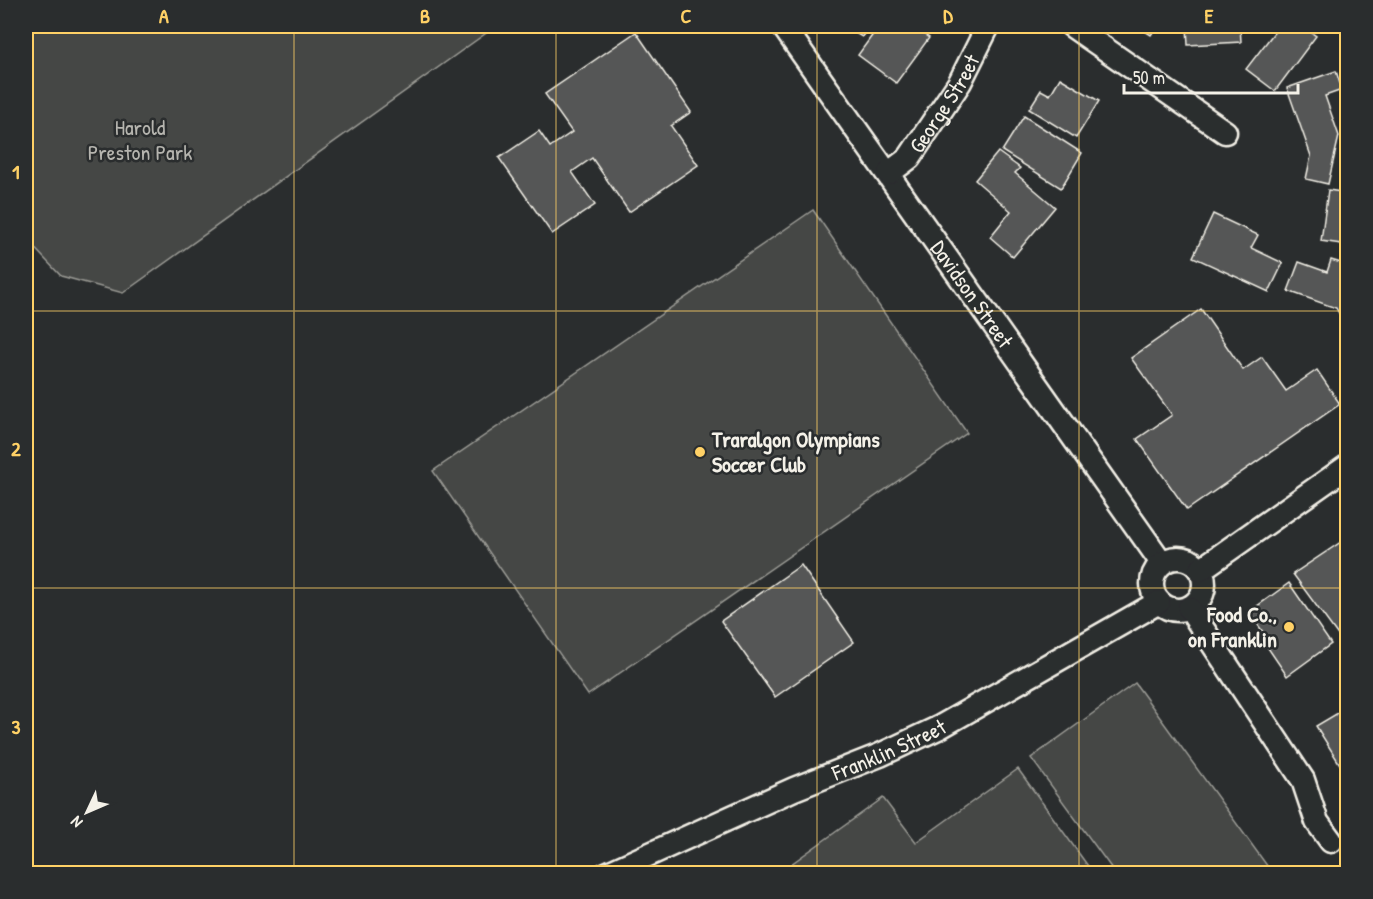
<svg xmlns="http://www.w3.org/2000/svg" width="1373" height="899" font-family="'Patrick Hand',sans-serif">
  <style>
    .green { fill: #444645; stroke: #9c9c96; stroke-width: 1.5 }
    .building { fill: #555756; stroke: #f4f1e8; stroke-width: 1.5 }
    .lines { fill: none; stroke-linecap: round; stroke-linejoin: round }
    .minor-casing { stroke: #f4f1e8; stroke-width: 27 }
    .minor { stroke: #2a2d2e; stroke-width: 22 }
    .grid { fill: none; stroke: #ffd166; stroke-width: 1.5; stroke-opacity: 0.55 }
    .poi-dot { fill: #ffd166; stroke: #2a2d2e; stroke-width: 2 }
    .labels { text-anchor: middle; stroke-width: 5; stroke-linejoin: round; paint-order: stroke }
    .street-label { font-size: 22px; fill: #f4f1e8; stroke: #2a2d2e }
    .park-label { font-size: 22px; fill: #b6b5af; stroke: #2a2d2e }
    .poi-label { font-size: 22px; font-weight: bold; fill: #f4f1e8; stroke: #2a2d2e; text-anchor: start }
    .neatline { fill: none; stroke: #ffd166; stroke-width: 2 }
    .grid-label { font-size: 20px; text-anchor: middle; font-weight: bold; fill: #ffd166 }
  </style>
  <rect width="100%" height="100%" fill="#2a2d2e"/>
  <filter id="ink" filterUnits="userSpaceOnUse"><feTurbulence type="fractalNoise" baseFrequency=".0167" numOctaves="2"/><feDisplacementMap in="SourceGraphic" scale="12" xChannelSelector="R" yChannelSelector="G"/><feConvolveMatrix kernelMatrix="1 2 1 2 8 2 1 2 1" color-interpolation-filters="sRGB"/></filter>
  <g filter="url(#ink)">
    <!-- green -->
    <path class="green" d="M26 26H496L123 293 61 276 26 239Z
      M813 210 967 433 588 695 433 471Z
      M1135 683 1268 867 1259 873H1115L1031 758Z
      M1018 769 1093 873 780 872 883 798 916 842Z"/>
    <!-- building -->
    <path class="building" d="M843 26H869L862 37Z
      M879 26H912L929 38 896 83 858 55Z
      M1137 26H1157L1151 35Z
      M1187 26H1240L1241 42 1188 45Z
      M1269 26H1302L1316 36 1275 91 1246 69 1276 30Z
      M636 32 691 112 671 126 698 165 629 212 592 158 572 172 595 205 552 234 499 158 539 131 550 147 572 132 545 94Z
      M1336 71 1342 90 1325 96 1339 136 1328 184 1306 179 1311 156 1287 88Z
      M1060 78 1099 101 1076 138 1029 109 1041 90 1050 95Z
      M1024 116 1082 153 1061 188 1002 151Z
      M998 152 1020 168 1015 173 1055 207 1013 257 990 237 1011 211 975 180Z
      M1328 190 1348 193V245L1321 241Z
      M1213 214 1258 235 1251 248 1283 263 1269 292 1193 257Z
      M1331 260 1348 265V329L1336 308 1288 291 1299 262 1327 272Z
      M1201 309 1243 370 1262 357 1286 391 1317 370 1340 404 1187 510 1137 439 1172 415 1131 358Z
      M1341 542 1348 551V649L1293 574Z
      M801 565 854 642 775 697 721 621Z
      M1289 583 1331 644 1287 676 1266 645 1270 642 1249 612Z
      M1348 707V773L1346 774 1316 726Z"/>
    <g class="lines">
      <!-- minor casing -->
      <g class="minor-casing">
        <g id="minor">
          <path id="s1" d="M783 26 1162 563"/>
          <path d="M1072 26 1225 132"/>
          <path id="s2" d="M889 173 909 158 960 82 988 26"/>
          <circle cx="1178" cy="584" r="26"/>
          <path d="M1200 570 1348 466"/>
          <path d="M1189 608 1303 780 1317 822 1331 841"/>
          <path id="s3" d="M606 874 794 789 880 755 940 727 1159 602"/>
        </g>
      </g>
      <!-- minor -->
      <use href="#minor" class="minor"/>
    </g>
  </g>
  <!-- grid -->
  <path class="grid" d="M294 26V874M556 26V874M817 26V874M1079 26V874M26 311H1348M26 588H1348"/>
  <!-- markers -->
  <g class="poi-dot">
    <circle cx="700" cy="452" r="6"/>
    <circle cx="1289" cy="627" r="6"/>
  </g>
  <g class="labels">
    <!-- street labels -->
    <g class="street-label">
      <text dy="8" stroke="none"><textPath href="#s2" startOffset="90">George Street</textPath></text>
      <text dy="8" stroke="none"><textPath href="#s1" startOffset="328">Davidson Street</textPath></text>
      <text dy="8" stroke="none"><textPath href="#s3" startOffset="309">Franklin Street</textPath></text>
    </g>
    <!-- park labels -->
    <g class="park-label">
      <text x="140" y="135">Harold<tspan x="140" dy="25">Preston Park</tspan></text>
    </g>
    <!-- poi labels -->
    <g class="poi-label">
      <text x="712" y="447">Traralgon Olympians<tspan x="712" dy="25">Soccer Club</tspan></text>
      <text x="1277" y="622" text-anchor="end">Food Co.,<tspan x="1277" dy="25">on Franklin</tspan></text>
    </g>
  </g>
  <!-- margin -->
  <rect width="1373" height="899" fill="none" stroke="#2a2d2e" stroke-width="66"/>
  <!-- north arrow -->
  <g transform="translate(87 812) rotate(226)" stroke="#2a2d2e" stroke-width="4.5" paint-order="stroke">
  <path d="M0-4.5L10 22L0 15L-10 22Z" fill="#f4f1e8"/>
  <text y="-9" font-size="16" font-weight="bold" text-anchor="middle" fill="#f4f1e8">N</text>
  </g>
  <!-- scale -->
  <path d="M1124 84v9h174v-9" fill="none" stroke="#f4f1e8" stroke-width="3"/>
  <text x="1133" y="84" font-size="18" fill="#f4f1e8" stroke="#2a2d2e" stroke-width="4.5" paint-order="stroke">50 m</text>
  <rect x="33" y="33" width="1307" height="833" class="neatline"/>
  <g class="grid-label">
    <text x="164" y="23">A</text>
    <text x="425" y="23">B</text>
    <text x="686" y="23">C</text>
    <text x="948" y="23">D</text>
    <text x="1209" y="23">E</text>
    <text x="16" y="179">1</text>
    <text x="16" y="456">2</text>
    <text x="16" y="734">3</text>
  </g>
</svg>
